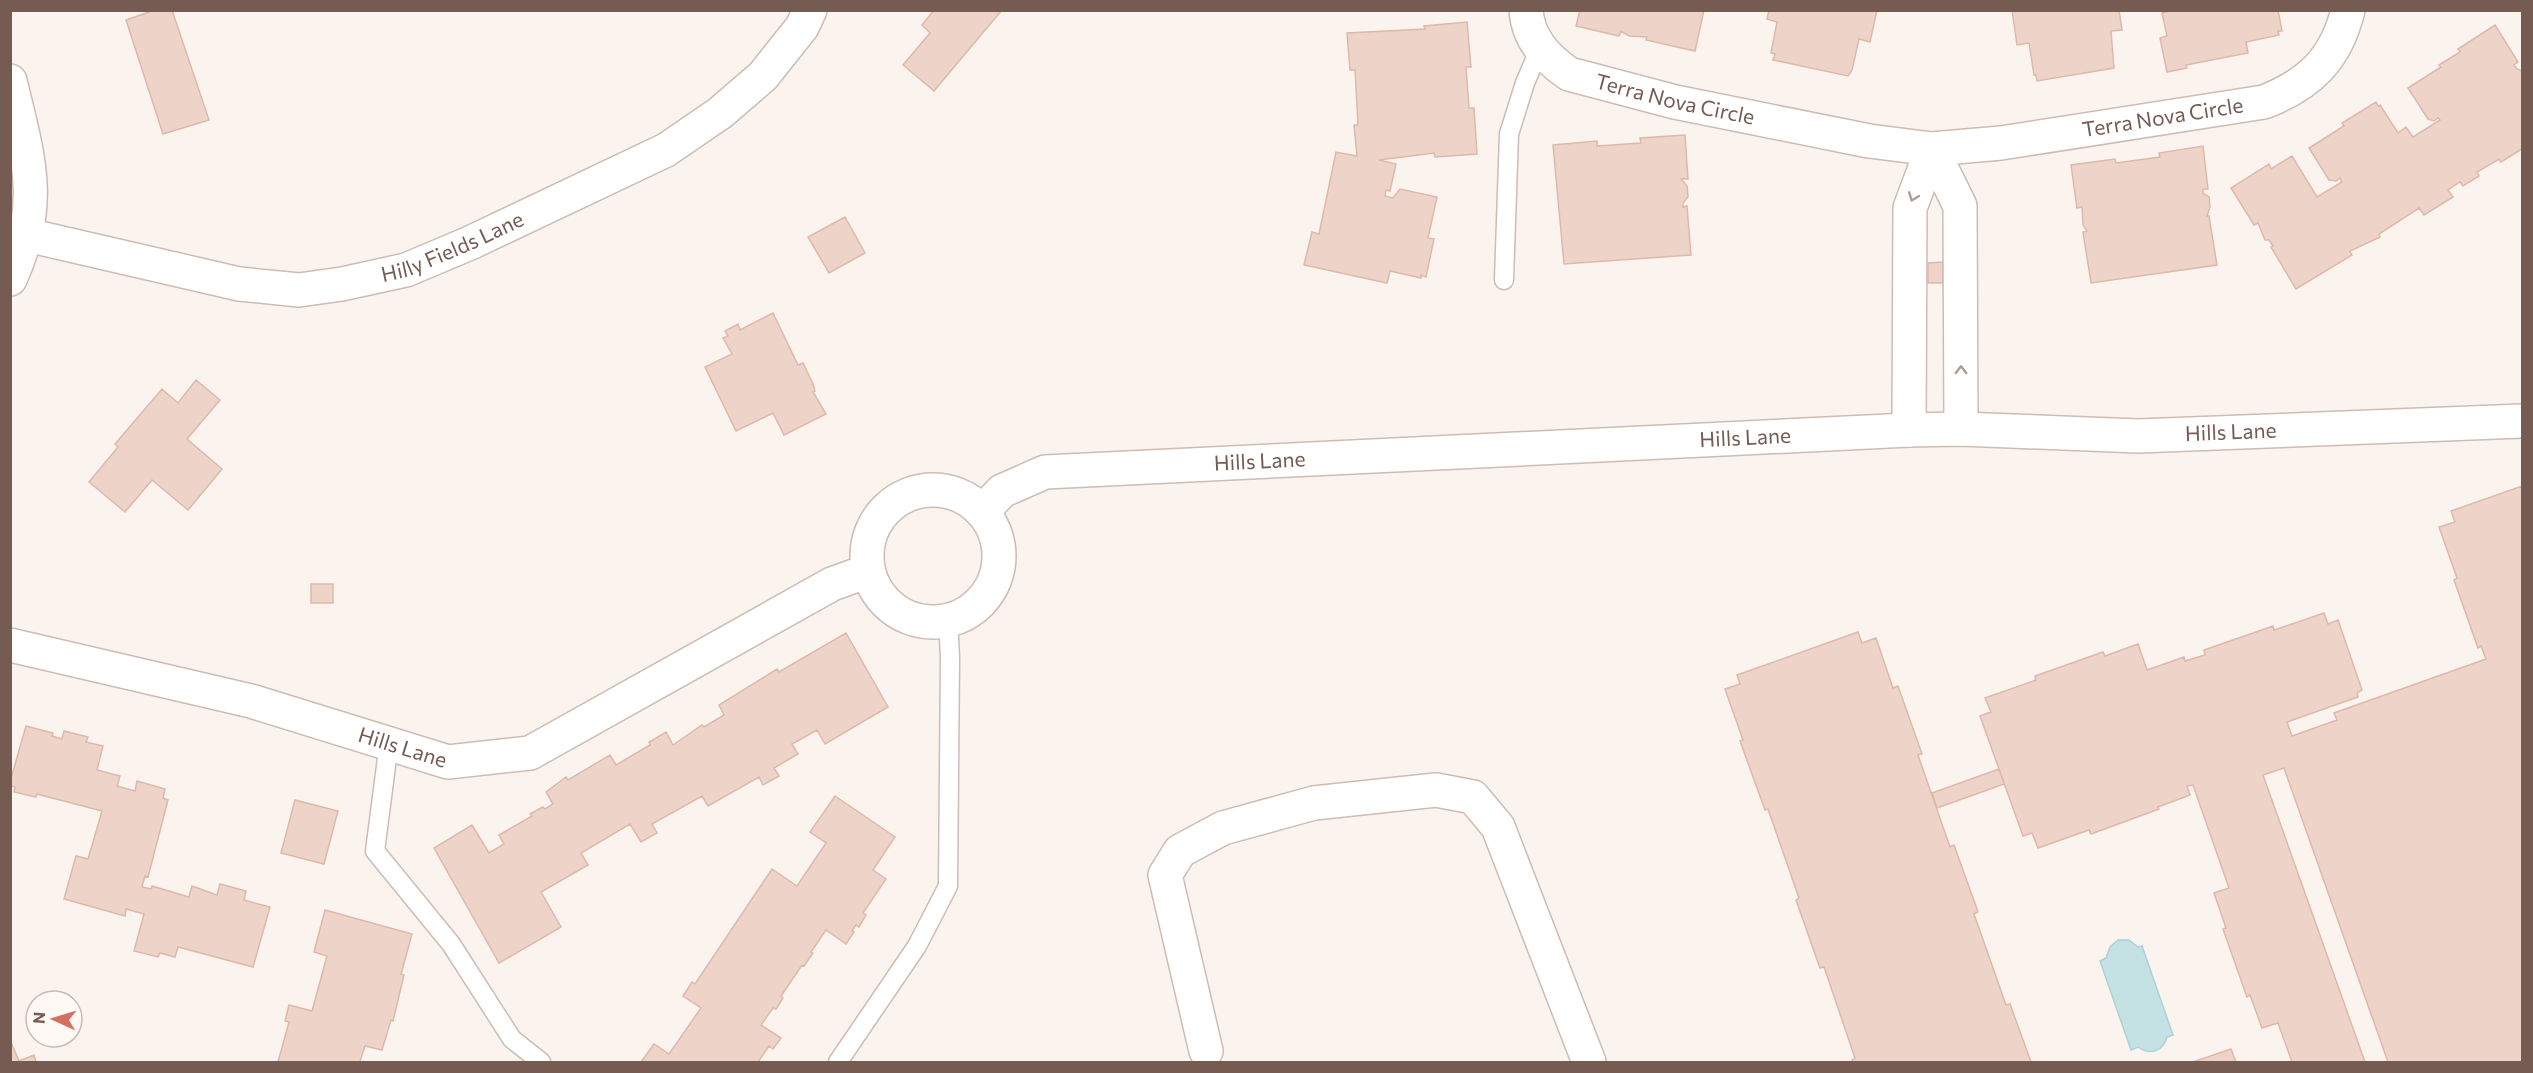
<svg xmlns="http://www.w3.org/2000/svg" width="2533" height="1073" font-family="Commissioner,sans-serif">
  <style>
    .water { fill: #c4e2e3; stroke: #abd2d4; stroke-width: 1.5 }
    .building { fill: #edd3c8; stroke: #deb9ab; stroke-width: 1.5 }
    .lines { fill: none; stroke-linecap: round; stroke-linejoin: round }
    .service-casing { stroke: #cdbcb4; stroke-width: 21 }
    .minor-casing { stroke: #cdbcb4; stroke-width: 36 }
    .service { stroke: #fff; stroke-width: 18 }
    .minor { stroke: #fff; stroke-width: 33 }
    .oneway { stroke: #ac9d97 }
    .labels { text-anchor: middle; stroke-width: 5; stroke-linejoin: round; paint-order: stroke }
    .street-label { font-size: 21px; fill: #755b52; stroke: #fef9f4 }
  </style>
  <rect width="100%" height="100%" fill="#fbf4ee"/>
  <!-- water -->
  <path class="water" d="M2118 940H2129L2138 947 2142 946 2173 1035 2167 1037C2163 1051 2151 1056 2138 1047L2131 1050 2100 961 2106 958 2110 947Z"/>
  <!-- building -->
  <path class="building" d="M148 10H172L209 120 163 134 126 20 149 12Z
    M934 10H1002L934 91 903 65 930 33 922 25Z
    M1580 10H1704L1695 51 1646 40 1647 37 1629 36 1621 31 1619 36 1576 26Z
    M1769 10H1877L1870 42 1859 39 1852 70 1848 76 1773 60 1775 54 1771 53 1777 22 1767 19Z
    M2012 10H2119L2122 30 2111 31 2114 68 2037 81 2036 75H2034L2029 43 2017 45Z
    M2278 10 2282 31H2278L2279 35 2246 42 2248 53 2186 65 2187 68 2167 72 2160 38 2167 36 2162 13 2172 10Z
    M1467 22 1471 67H1466L1469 108H1474L1477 154 1435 157 1434 153 1379 160 1396 164 1390 191 1386 190 1385 196 1393 198 1400 189 1437 197 1428 238 1434 239 1426 277 1421 275V278L1390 271 1387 283 1304 265 1312 232 1319 234 1336 152 1357 156 1354 125H1358L1355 70H1350L1347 33 1425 29 1424 26Z
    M2495 25 2518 62 2514 65 2517 69 2522 71V149L2501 162 2499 159 2477 172 2479 176 2463 186 2460 182 2448 190 2453 197 2424 215 2419 208 2379 234 2380 237 2350 251 2352 255 2296 289 2271 247 2273 246 2269 240H2265L2258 223 2254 225 2231 188 2269 164 2271 169 2292 156 2317 197 2342 182 2340 178 2336 181 2329 180 2309 148 2344 126 2342 123 2376 102 2378 106 2380 105 2398 133 2406 127 2413 137 2440 120 2438 118 2434 121 2428 119 2408 88 2441 67 2439 65 2460 52 2458 49Z
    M1685 135 1688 179H1681L1687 186 1688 197 1683 203V207L1687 206 1691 255 1564 264 1553 145 1597 141V146L1641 143 1640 138Z
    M2203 146 2208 189H2203V193L2209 197 2210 207 2207 216H2209L2217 265 2091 283 2083 232 2087 231 2083 225 2082 207 2077 208 2071 165 2115 159 2116 163 2160 157 2159 153Z
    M845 217 865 253 829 273 808 237Z
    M1943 262V283H1928V263Z
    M773 313 798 365 803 363 813 384 815 391 813 392 826 414 784 435 773 413 736 431 705 367 732 354 723 338 728 336 725 331 738 324 740 330Z
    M196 380 220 400 187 439 222 469 188 510 152 480 125 512 89 482 118 447 115 444 162 389 178 403Z
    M2522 486V1062H2388L2284 768 2263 775 2365 1062H2292L2278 1023 2262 1028 2250 995 2247 997 2223 929 2226 928 2214 893 2229 888 2193 785 2187 786 2190 795 2158 807 2159 809 2091 834 2089 830 2038 848 2032 833 2023 836 1980 716 1991 712 1985 698 2036 680 2035 676 2103 652 2105 656 2138 644 2147 670 2184 657 2185 661 2205 655 2204 650 2273 626 2274 630 2324 613 2328 624 2338 620 2362 690 2357 693 2358 697 2287 722 2292 736 2337 720 2334 713 2486 659 2481 646 2478 648 2454 580 2457 578 2439 527 2455 522 2451 511Z
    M311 584H333V603H311Z
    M1858 632 1862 643 1876 638 1893 688 1898 686 1922 754 1918 755 1950 847 1954 845 1978 912 1974 914 2006 1005 2010 1004 2031 1062H1853L1852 1060 1855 1058 1824 967 1820 968 1796 900 1799 898 1768 809 1765 810 1740 741 1743 740 1725 689 1740 684 1737 675Z
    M846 633 888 707 825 744 817 730 792 744 798 754 774 768 779 776 763 785 759 777 708 806 702 796 652 824 657 833 641 842 630 824 581 853 588 865 541 892 561 927 499 963 434 848 472 825 489 853 504 844 499 835 532 816 530 814 543 807 545 809 553 804 546 792 566 777 568 780 610 755 616 765 650 745 649 742 666 732 673 745 702 725 704 727 724 715 719 705 777 669 779 672Z
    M26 726 53 733 52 736 62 739 64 731 88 737 86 742 103 746 97 770 120 776 117 786 135 791 137 781 165 789 163 798 168 800 148 877 145 876 142 887 151 889 152 886 189 897 192 886 217 895 220 884 246 891 244 900 270 907 253 967 178 947 175 957 160 953 158 957 134 951 144 914 126 909 125 916 64 899 76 856 88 859 102 811 37 794 36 797 14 792 15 787 10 786V782Z
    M1999 769 2004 784 1937 808 1932 793Z
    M835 796 895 837 873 870 886 879 863 913 866 915 859 927 856 925 852 931 854 932 846 944 826 930 811 952 813 953 804 966 802 965 781 996 783 998 776 1009 773 1008 761 1025 781 1038 773 1049 769 1046 758 1062H641L654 1044 669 1054 701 1008 683 996 692 982 695 984 772 869 797 886 826 843 810 832Z
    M295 800 338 811 324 864 281 853Z
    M325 910 412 934 401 974 404 975 393 1021 391 1020 382 1050 365 1046 360 1061 362 1062H278L289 1022 285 1021 289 1005 312 1011 327 956 314 952Z
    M10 1040 19 1061 34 1055 36 1062H10Z
    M2231 1049 2236 1062H2193Z"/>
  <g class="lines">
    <!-- service casing -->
    <g class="service-casing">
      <path id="service" d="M1504 280 1509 134 1525 83 1540 48
        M389 743 375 851 451 944 512 1039 541 1062
        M838 1062 917 946 948 886 950 657 948 620"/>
    </g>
    <!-- minor casing -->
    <g class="minor-casing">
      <g id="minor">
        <path id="s1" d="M1526 10C1528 39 1546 58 1569 74L1675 102 1869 141 1932 149 2001 143 2264 102C2310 84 2336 59 2348 10"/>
        <path d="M10 81C28 157 45 203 10 279"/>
        <path id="s2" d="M27 235 239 284 299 290 342 284 406 270 470 243 666 150 720 113 763 76 802 27 810 10"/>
        <path d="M1909 430 1910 208 1932 149 1960 206 1961 429"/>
        <circle cx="933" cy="556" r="66"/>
        <path id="s3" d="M982 512 1002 491 1045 472 1909 430 1961 429 2138 436 2522 421"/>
        <path id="s4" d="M10 645 251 701 448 762 530 753 832 584 868 571"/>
        <path d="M1206 1051 1165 875 1180 851 1223 828 1314 803 1436 790 1473 797 1498 827 1589 1062"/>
      </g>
    </g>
    <!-- service -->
    <use href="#service" class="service"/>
    <!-- minor -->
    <use href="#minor" class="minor"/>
  </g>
  <!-- one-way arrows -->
  <defs><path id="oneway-chevron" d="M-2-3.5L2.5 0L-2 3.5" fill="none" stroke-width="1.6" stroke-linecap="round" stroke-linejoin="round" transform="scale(1.5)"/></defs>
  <g class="oneway">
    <use href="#oneway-chevron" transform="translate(1913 197) rotate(111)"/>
    <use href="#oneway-chevron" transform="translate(1961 370) rotate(-90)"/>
  </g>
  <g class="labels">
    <!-- street labels -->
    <g class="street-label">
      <text dy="7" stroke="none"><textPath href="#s1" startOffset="189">Terra Nova Circle</textPath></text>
      <text dy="7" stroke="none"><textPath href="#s1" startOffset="684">Terra Nova Circle</textPath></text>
      <text dy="7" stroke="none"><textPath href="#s2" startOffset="438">Hilly Fields Lane</textPath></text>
      <text dy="7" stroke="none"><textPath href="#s3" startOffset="1263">Hills Lane</textPath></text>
      <text dy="7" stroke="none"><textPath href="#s3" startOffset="777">Hills Lane</textPath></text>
      <text dy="7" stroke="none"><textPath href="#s3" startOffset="291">Hills Lane</textPath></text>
      <text dy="7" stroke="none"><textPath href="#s4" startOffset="406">Hills Lane</textPath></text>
    </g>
  </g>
  <!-- border -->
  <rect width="2533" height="1073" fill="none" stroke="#755b52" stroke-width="24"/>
  <!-- north arrow -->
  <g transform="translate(54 1019) rotate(274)"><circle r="28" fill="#fef9f4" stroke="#c7bab3" stroke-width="1.5"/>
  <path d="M0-4.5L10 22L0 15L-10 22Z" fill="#d56f62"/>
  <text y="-9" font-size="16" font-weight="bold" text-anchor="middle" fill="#755b52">N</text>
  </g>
</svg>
